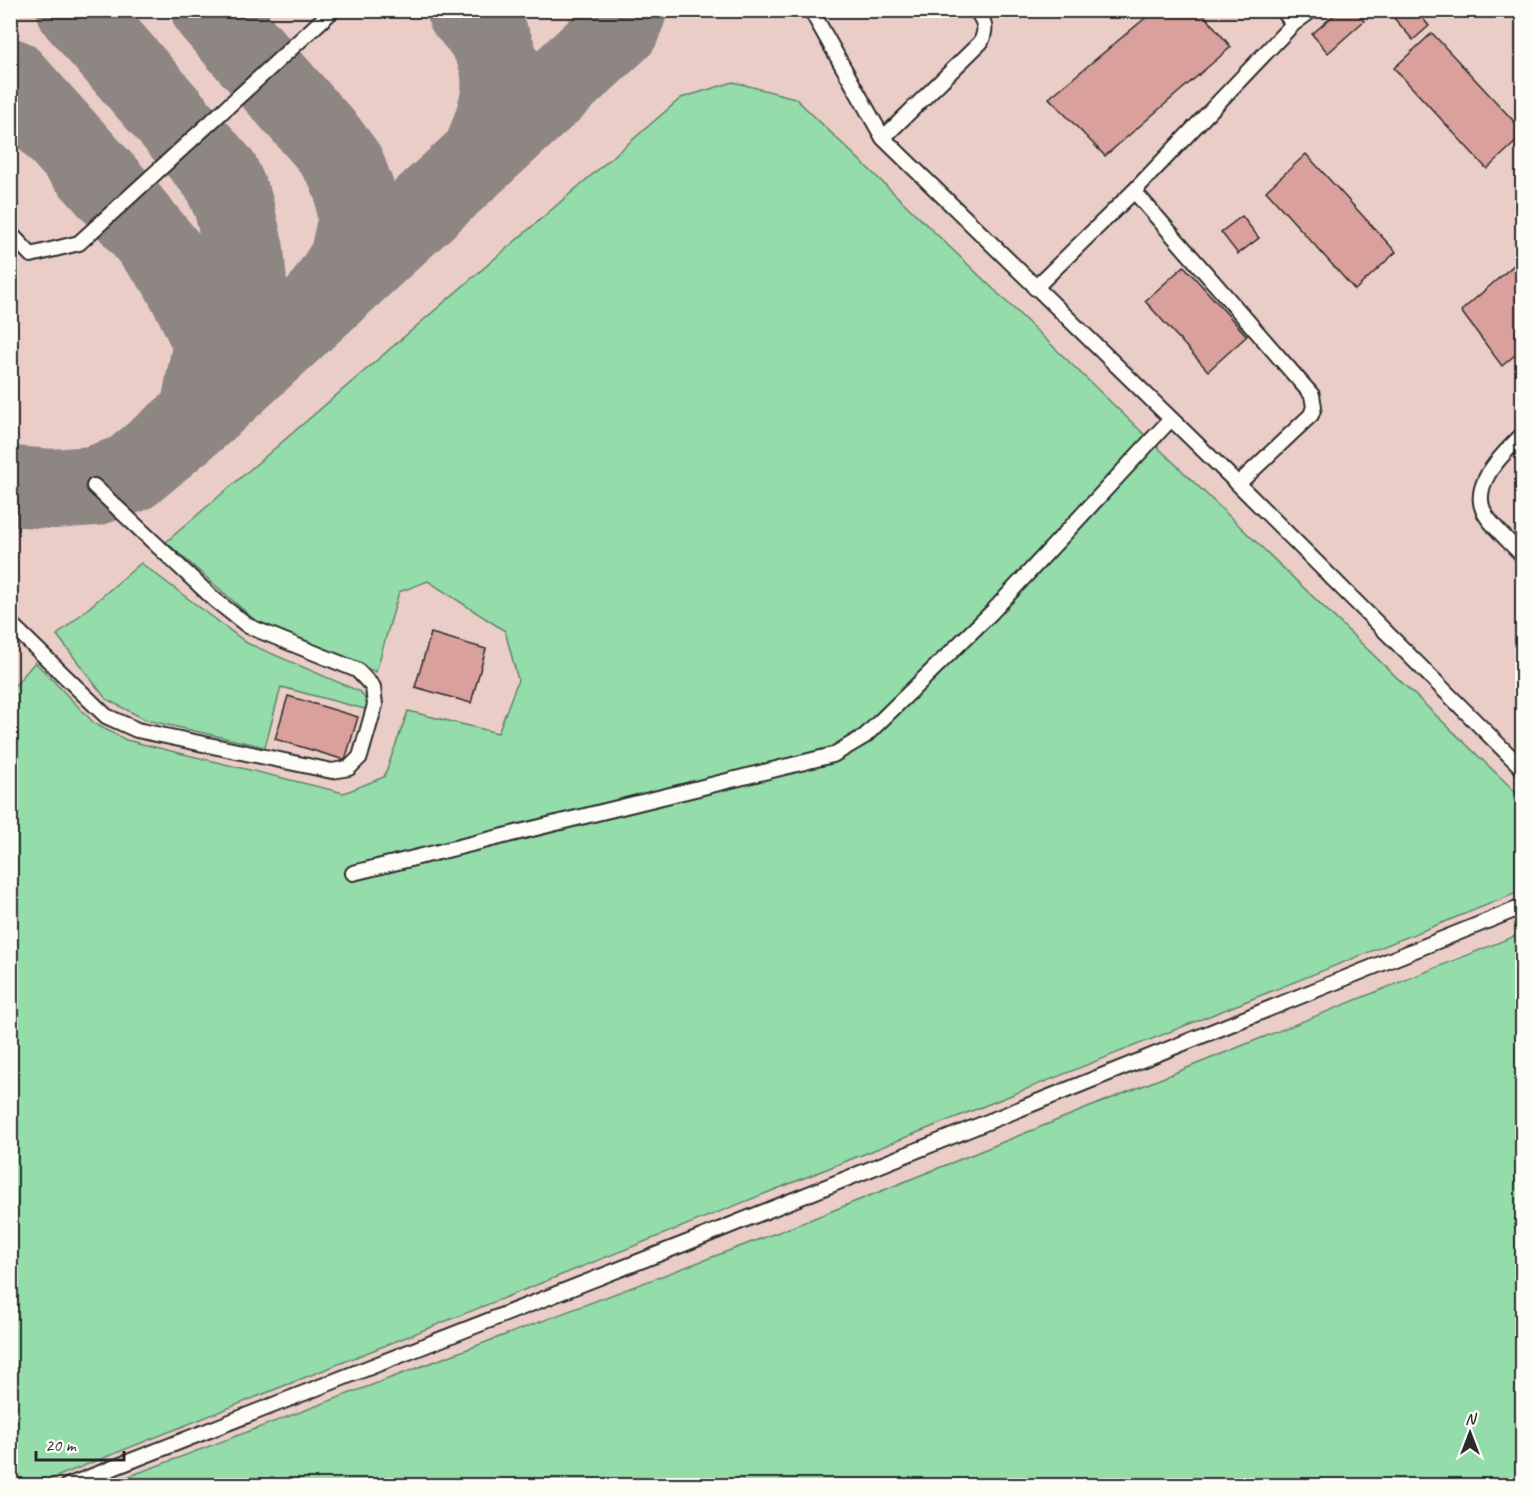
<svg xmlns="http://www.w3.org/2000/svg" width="1533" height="1496" font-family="Caveat,sans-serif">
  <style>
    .built { fill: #ebcdc8 }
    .green { fill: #94dcaa; stroke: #60846a; stroke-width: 1.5 }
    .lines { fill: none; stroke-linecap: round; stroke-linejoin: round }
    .taxiway { stroke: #8e8683; stroke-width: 80 }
    .building { fill: #daa09b; stroke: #2b2b2b; stroke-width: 1.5 }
    .service-casing { stroke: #2b2b2b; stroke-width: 18 }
    .service { stroke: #fdfcf7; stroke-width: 14 }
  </style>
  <rect width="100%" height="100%" fill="#f2e0db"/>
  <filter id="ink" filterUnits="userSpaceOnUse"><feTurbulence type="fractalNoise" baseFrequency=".0167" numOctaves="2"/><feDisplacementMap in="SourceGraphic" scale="12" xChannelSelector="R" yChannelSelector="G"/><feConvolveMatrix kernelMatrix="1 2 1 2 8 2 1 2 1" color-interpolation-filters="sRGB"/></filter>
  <g filter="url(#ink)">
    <!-- built -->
    <path class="built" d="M10 11H1522V1485H11Z"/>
    <!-- green -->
    <path class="green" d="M733 82 795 98 1522 798V891L36 1485 11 1486V690L35 662 95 724 126 740 344 793 384 777 408 711 498 733 518 680 505 631 428 581 399 592 376 672 257 622 166 542 681 98Z
      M141 563 247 643 361 692 372 711 281 687 265 747 146 720 106 699 57 635Z
      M1522 933V1485H106L792 1227Z"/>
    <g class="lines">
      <!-- taxiway -->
      <path class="taxiway" d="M77 10 220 175 233 204 244 250 248 295 238 339 209 395
        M211 10 328 143 345 166 355 193 357 223 349 259 324 298
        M466 10C473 19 481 27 487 36 514 77 498 113 482 155
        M10 78 122 203 177 270 194 302 213 343 202 401
        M10 486 53 489 94 486 131 473 199 416 620 28 627 10"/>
    </g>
    <!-- building -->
    <path class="building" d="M1155 10H1200L1231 47 1105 156 1049 98Z
      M1340 10H1355L1364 21 1328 53 1312 34Z
      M1387 10H1416L1429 26 1413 40Z
      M1432 33 1522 130V136L1487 169 1394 68Z
      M1306 154 1396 252 1355 290 1266 191Z
      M1242 216 1259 238 1238 254 1221 232Z
      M1522 258V349L1502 366 1461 311Z
      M1184 266 1247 336 1208 371 1145 301Z
      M431 633 486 649 471 703 415 687Z
      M288 696 358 717 345 760 275 739Z"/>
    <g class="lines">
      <!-- service casing -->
      <g class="service-casing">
        <path id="service" d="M811 10 883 138 1238 484 1522 768
          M1283 10 1293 24
          M883 138 981 42C987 28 985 22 976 10
          M1134 191 1312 395 1314 407 1311 415 1238 484
          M10 233 31 255 79 243 333 10
          M1035 288 1134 191 1293 24 1312 10
          M1522 435C1503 454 1466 487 1487 517 1497 531 1511 543 1522 555
          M10 623 106 716 137 730 332 771 349 768 360 757 375 705 373 687 357 670 248 626 215 600 94 486
          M353 873 833 755 865 736 992 612 1171 419
          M67 1486 699 1238 1522 907"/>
      </g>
      <!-- service -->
      <use href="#service" class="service"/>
    </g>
  </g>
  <!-- margin -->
  <rect width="1533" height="1496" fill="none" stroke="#fdfcf7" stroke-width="36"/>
  <rect x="18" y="18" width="1497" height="1460" fill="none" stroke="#2b2b2b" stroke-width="2" filter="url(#ink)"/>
  <!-- north arrow -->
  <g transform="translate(1470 1433)" stroke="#fdfcf7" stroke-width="4.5" paint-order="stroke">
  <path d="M0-4.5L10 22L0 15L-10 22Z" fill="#2b2b2b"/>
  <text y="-9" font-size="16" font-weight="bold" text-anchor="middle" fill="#2b2b2b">N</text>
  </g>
  <!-- scale -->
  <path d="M36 1451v9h88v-9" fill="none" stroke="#2b2b2b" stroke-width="3"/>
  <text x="45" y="1451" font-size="18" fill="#2b2b2b" stroke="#fdfcf7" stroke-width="4.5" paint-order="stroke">20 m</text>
</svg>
